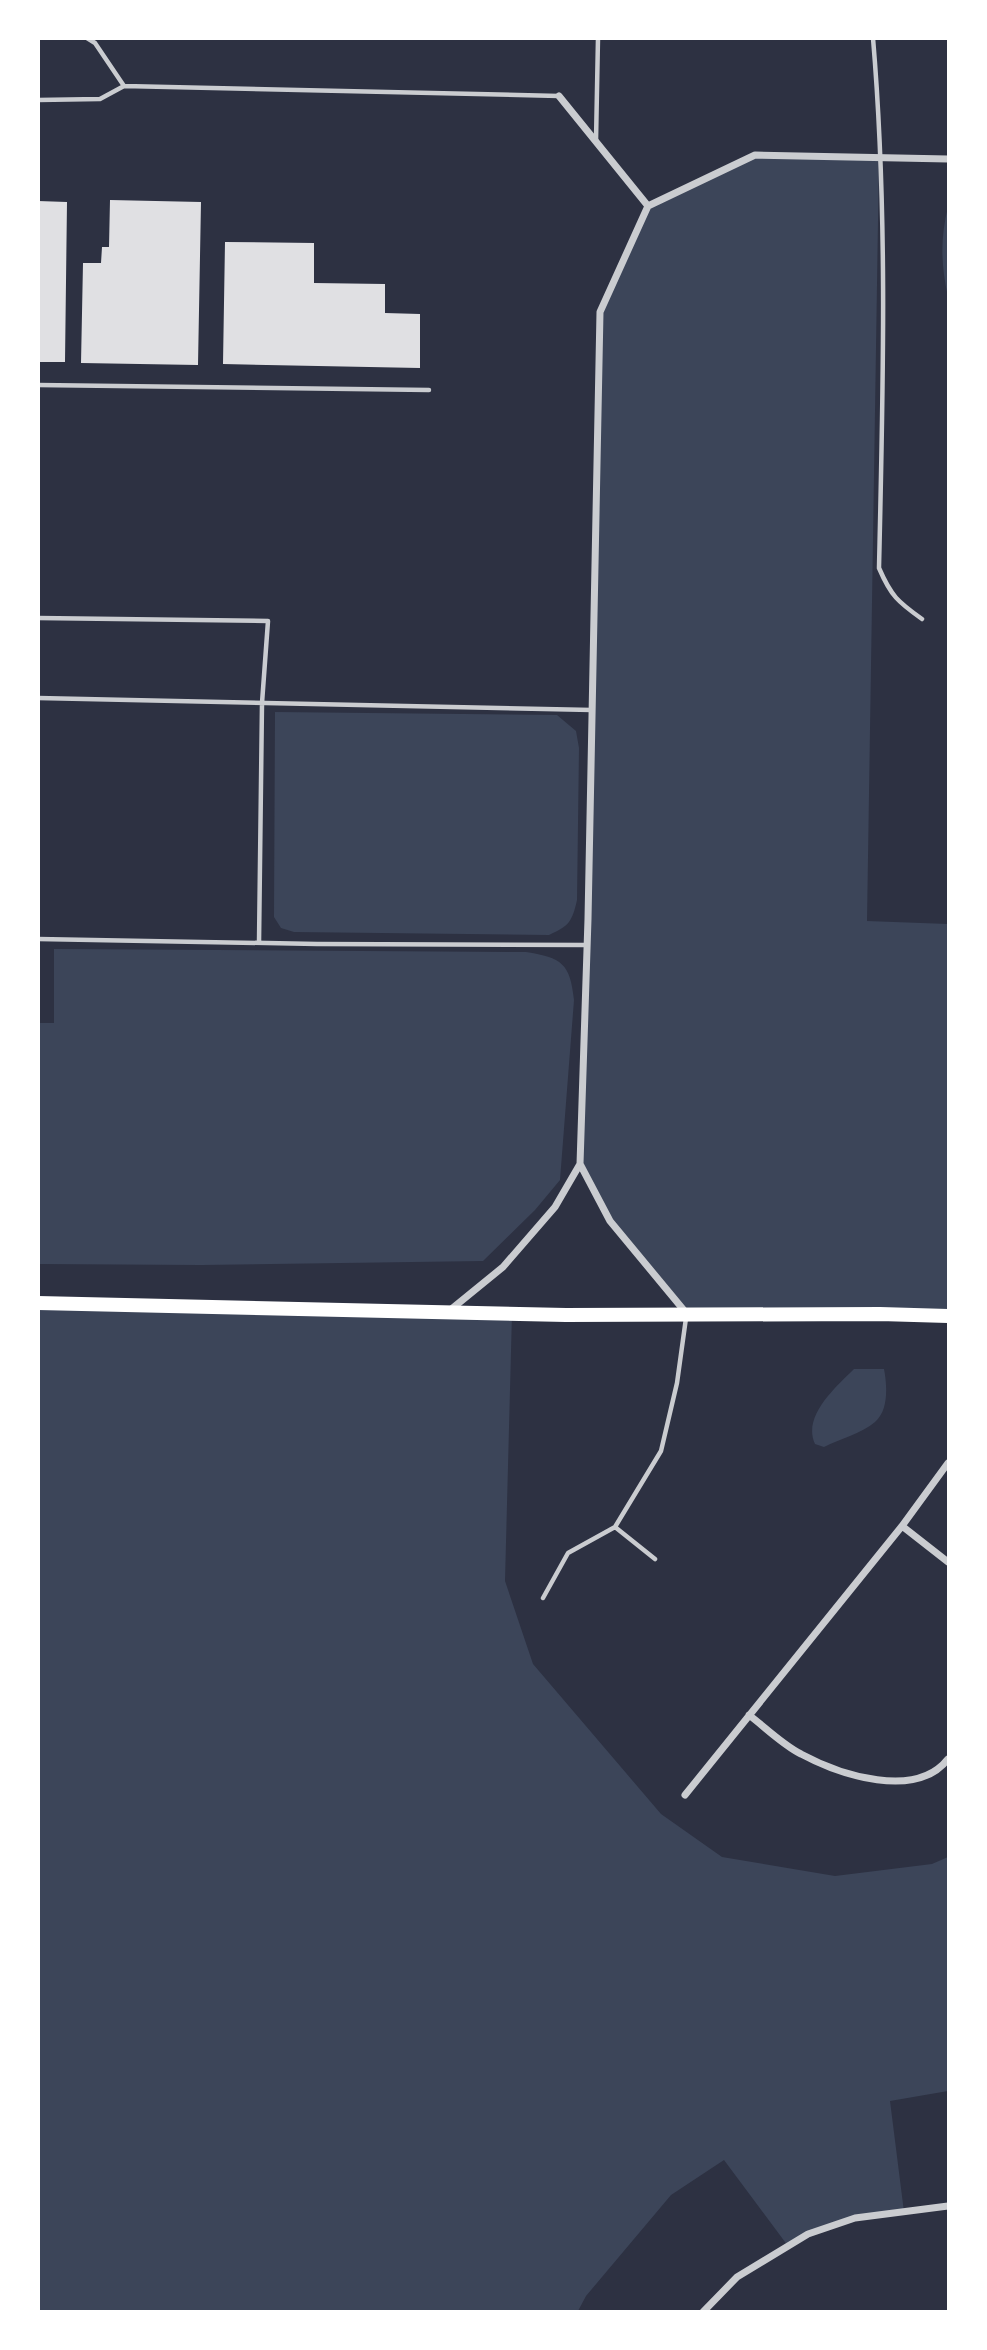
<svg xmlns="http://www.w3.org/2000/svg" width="987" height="2350" font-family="Barlow,sans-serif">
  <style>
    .green { fill: #3c4559 }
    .building { fill: #e0e0e3 }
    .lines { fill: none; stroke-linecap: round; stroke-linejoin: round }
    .service { stroke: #caccd0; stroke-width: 4.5 }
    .minor { stroke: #caccd0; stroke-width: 7 }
    .primary { stroke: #fff; stroke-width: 14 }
  </style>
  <rect width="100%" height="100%" fill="#2d3142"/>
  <!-- green -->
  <path class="green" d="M755 155 879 157 867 921 948 924V1316L687 1314 610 1221 580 1164 600 312 648 206Z
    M948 207V297C941 265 940 239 948 207Z
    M275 712 557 715 576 731 579 748 577 900C572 922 569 926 549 935L294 932 281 928 274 917Z
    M54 949 526 952C562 958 570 963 574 1000L560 1180 535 1210 483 1261 201 1265 39 1264 38 1023H54Z
    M39 1303 512 1313 505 1581 533 1664 661 1814 722 1857 835 1876 932 1864 948 1857V2091L890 2101 904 2212 855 2218 788 2246 724 2160 671 2195 586 2296 578 2311 39 2312Z
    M854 1369H884C887 1385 889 1410 875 1422 862 1433 840 1439 824 1447L815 1444C802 1416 836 1387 854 1369Z"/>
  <!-- building -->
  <path class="building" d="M110 200 201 202 198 365 81 363 83 263H101L102 247H109Z
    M38 201 67 202 65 362H38Z
    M225 242 314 243V283L385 284V313L420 314V368L223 364Z"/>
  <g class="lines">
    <!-- service -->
    <path class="service" d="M87 38 95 43 124 86
      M873 38C888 215 883 391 879 568 891 596 898 602 922 619
      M38 100 100 99 124 86 559 96
      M596 141 598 38
      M38 385 429 390
      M38 618 268 621 262 703 259 943
      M38 698 592 710
      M38 939 317 944 587 945
      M615 1527 655 1559
      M543 1598 568 1553 615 1527 661 1451 677 1383 686 1318"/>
    <!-- minor -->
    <path class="minor" d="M648 206 755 155 948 159
      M580 1164 610 1221 687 1314
      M449 1311 503 1267 555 1207 580 1164 588 919 600 312 648 206 559 96
      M902 1526 948 1562
      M749 1715C766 1728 783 1745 801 1754 840 1775 916 1800 948 1759
      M685 1795 902 1526 948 1463
      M703 2312 737 2277 808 2234 855 2218 948 2206"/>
    <!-- primary -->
    <path class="primary" d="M38 1303 566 1315 880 1314 948 1316"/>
  </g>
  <!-- border -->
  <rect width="987" height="2350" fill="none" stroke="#ffffff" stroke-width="80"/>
</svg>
